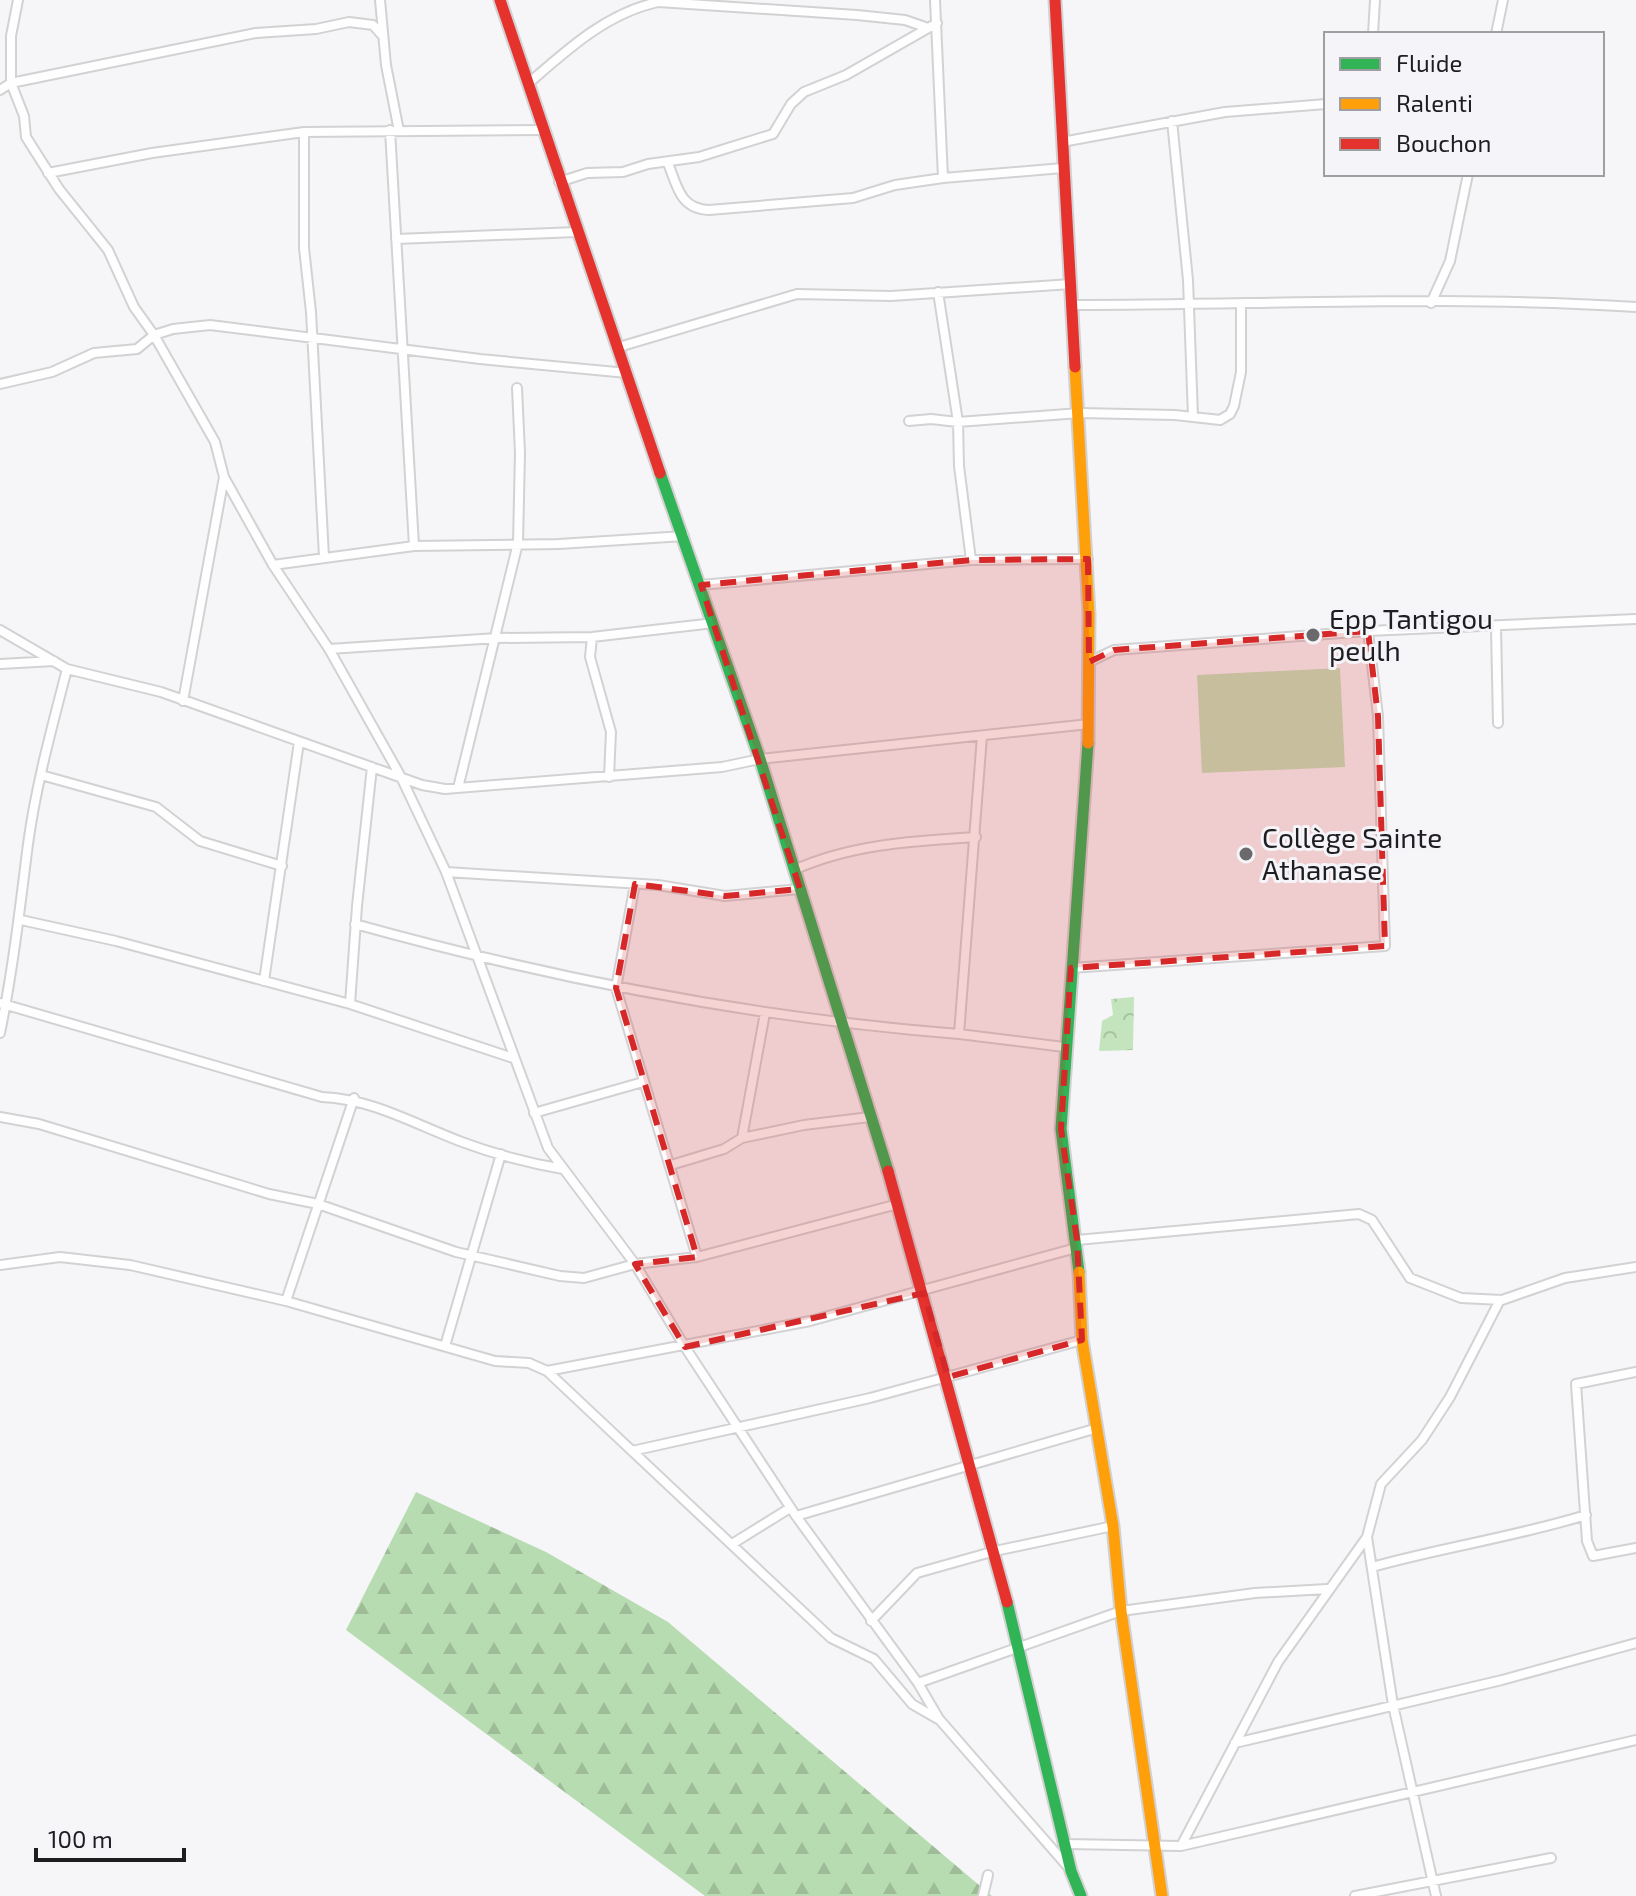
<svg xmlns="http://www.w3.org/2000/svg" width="1636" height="1896" font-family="'Exo 2',sans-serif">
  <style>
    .forest { fill: url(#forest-firs) }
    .park { fill: url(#park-crowns) }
    .garden { fill: #c3e4bc }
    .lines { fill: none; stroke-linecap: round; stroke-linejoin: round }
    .street-casing { stroke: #d2d2d4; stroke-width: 12 }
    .fast-casing { stroke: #d2d2d4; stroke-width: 15 }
    .slow-casing { stroke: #d2d2d4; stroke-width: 15 }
    .jam-casing { stroke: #d2d2d4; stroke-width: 15 }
    .street { stroke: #fefefe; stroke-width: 8 }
    .fast { stroke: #30b455; stroke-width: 11 }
    .slow { stroke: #ff9f0a; stroke-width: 11 }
    .jam { stroke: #e5322d; stroke-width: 11 }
    .marked { fill: #d62828; fill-opacity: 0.2; stroke: #d62828; stroke-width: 6; stroke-dasharray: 16 10; stroke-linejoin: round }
    .poi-dot { fill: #6a6a6c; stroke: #f5f5f9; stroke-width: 3 }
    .labels { text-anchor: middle; stroke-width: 6; stroke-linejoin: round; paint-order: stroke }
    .poi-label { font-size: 28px; fill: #1e1e20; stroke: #f5f5f9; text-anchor: start }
  </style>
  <defs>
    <pattern id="forest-firs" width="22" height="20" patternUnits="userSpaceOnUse" patternTransform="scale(2)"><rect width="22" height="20" fill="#b8dcb1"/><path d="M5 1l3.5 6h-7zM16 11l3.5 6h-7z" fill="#9ebc98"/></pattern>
    <pattern id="park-crowns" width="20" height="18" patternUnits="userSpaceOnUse" patternTransform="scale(2)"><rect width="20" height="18" fill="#c3e4bc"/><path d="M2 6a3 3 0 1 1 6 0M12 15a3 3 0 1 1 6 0" fill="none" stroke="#a7c3a1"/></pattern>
  </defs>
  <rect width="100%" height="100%" fill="#f6f6f8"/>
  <!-- forest -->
  <path class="forest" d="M416 1492 546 1552 668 1622 992 1896H705L346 1630Z"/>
  <!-- park -->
  <path class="park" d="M1134 997 1133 1050 1099 1051 1102 1021 1113 1015 1111 999Z"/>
  <!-- garden -->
  <path class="garden" d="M1340 668 1345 767 1202 773 1197 675Z"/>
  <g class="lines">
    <!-- street casing -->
    <g class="street-casing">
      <path id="street" d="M18 0 11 36V83L24 116 26 137 59 189 108 250 134 307 154 335 215 442 224 477 273 565 329 649 401 777 446 872 548 1148 635 1264 685 1347 796 1516 918 1683 939 1719 1069 1868
        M380 0 386 65 399 131
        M935 0 943 178
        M1373 34 1375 0
        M1496 34 1503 0
        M530 82C568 49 607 13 658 2L857 15 905 20 928 28
        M0 90 11 83 256 33 316 29 349 22 373 25 381 34
        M1172 121 1188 280 1193 417
        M390 130 414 546
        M304 132V248L311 312 324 557
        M1062 142 1225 112 1326 104
        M668 163C677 186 680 209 709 210L853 198 895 185 943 178 1063 168
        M48 173 152 153 304 132 543 130
        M559 182 587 173 623 172 648 164 699 157 773 134 791 104 804 92 846 75 937 23
        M396 239 577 232
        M938 292 958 422 959 466 971 560
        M1431 303 1450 261 1468 174
        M1074 305C1260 305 1450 295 1636 307
        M619 347 797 294 891 296 1071 284
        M0 384 52 372 94 353 137 349 154 335 173 329 210 325 480 359 627 373
        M909 421 931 419 958 422 1080 413 1175 415 1220 420 1230 414 1234 406 1241 372V306
        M273 565 414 546 559 544 684 536
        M701 585 971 560 1088 559
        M1496 628 1498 723
        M0 630 67 669 161 692 422 785 445 789 722 767 760 759 1089 724
        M592 637 590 657 611 732 609 777
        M329 649 497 638 592 637 714 623
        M1089 662 1114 650 1368 631 1636 619
        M0 664 54 661
        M183 701 224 477
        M372 767 357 906 350 1004 513 1058
        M41 775 156 807 200 841 282 866
        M458 788 518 543 520 453 517 388
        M794 870C851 844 914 841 976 837
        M446 872 658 885 725 896 800 889
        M635 884 616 988 697 1257
        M21 920 116 941 350 1004
        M355 924C553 979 754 1018 959 1034L982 736
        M1071 968 1385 946 1378 716 1368 631
        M264 981 299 742
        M0 1003 322 1097C373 1099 414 1124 462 1142 494 1154 528 1163 563 1169
        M0 1033C13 970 20 907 28 844 36 785 52 727 67 669
        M959 1034 1064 1047
        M354 1098 286 1301 495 1361 529 1363 547 1371 831 1638 874 1659 912 1704 938 1719
        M534 1113 643 1082
        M0 1117 39 1124 269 1194 318 1204 456 1252 560 1276 584 1278 635 1264 697 1257 898 1204
        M742 1138 765 1013
        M671 1165 724 1149 742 1138 804 1125 870 1117
        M1077 1240 1359 1214 1372 1220 1410 1278 1461 1298 1502 1300 1565 1278 1636 1267
        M0 1265 60 1257 130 1265 286 1301
        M445 1346 501 1154
        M547 1371 810 1321 1076 1248
        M1636 1372 1576 1384 1587 1541 1593 1556 1636 1548
        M632 1451 870 1398 1082 1340
        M796 1516 1094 1429
        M1367 1537 1393 1705 1436 1896
        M732 1544 790 1508
        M1372 1567C1443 1547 1515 1537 1586 1515
        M871 1621 917 1573 995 1551 1113 1526
        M918 1683 1121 1611 1255 1593 1327 1589
        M1235 1743 1502 1680 1636 1643
        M1066 1844 1181 1846 1636 1740
        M1181 1846 1278 1662 1367 1537 1381 1484 1422 1440 1450 1397 1500 1300
        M983 1896 988 1875
        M1355 1896 1551 1858"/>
    </g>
    <!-- fast casing -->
    <g class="fast-casing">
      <path id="fast" d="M660 473 760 759 888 1171
        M1079 1272 1061 1129 1088 743
        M1007 1602 1071 1871 1081 1896"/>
    </g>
    <!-- slow casing -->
    <g class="slow-casing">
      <path id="slow" d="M1075 367 1089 614 1088 743
        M1079 1272 1082 1340 1113 1526 1121 1611 1162 1896"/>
    </g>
    <!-- jam casing -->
    <g class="jam-casing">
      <path id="jam" d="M500 0 660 473
        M1055 0 1075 367
        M888 1171 1007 1602"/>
    </g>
    <!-- street -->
    <use href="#street" class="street"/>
    <!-- fast -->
    <use href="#fast" class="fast"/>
    <!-- slow -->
    <use href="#slow" class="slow"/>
    <!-- jam -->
    <use href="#jam" class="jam"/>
  </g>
  <!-- marked area -->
  <path class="marked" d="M1088 559 1089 662 1114 650 1368 631 1378 716 1385 946 1071 968 1061 1129 1077 1240 1082 1340 948 1377 924 1293 685 1347 635 1264 697 1257 616 988 635 884 725 896 800 889 701 585 971 560Z"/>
  <!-- markers -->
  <g class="poi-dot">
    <circle cx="1313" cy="635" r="8"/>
    <circle cx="1246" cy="854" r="8"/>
  </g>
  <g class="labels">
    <!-- poi labels -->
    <g class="poi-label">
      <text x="1329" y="629">Epp Tantigou<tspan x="1329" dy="32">peulh</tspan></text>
      <text x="1262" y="848">Collège Sainte<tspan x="1262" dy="32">Athanase</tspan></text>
    </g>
  </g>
  <!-- legend -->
  <rect x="1324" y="32" width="280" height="144" fill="#f5f5f9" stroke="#9f9fa2" stroke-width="2"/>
  <rect x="1340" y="58" width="40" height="12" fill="#30b455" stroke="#9f9fa2" stroke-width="2"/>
  <text x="1396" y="72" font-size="24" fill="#1e1e20">Fluide</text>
  <rect x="1340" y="98" width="40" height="12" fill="#ff9f0a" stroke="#9f9fa2" stroke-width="2"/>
  <text x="1396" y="112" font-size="24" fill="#1e1e20">Ralenti</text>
  <rect x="1340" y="138" width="40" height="12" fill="#e5322d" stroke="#9f9fa2" stroke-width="2"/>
  <text x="1396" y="152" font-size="24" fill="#1e1e20">Bouchon</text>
  <!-- scale -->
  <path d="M36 1848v12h148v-12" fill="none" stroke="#1e1e20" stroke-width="4"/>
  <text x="48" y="1848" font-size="24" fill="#1e1e20" stroke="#f5f5f9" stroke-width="6" paint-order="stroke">100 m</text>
</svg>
